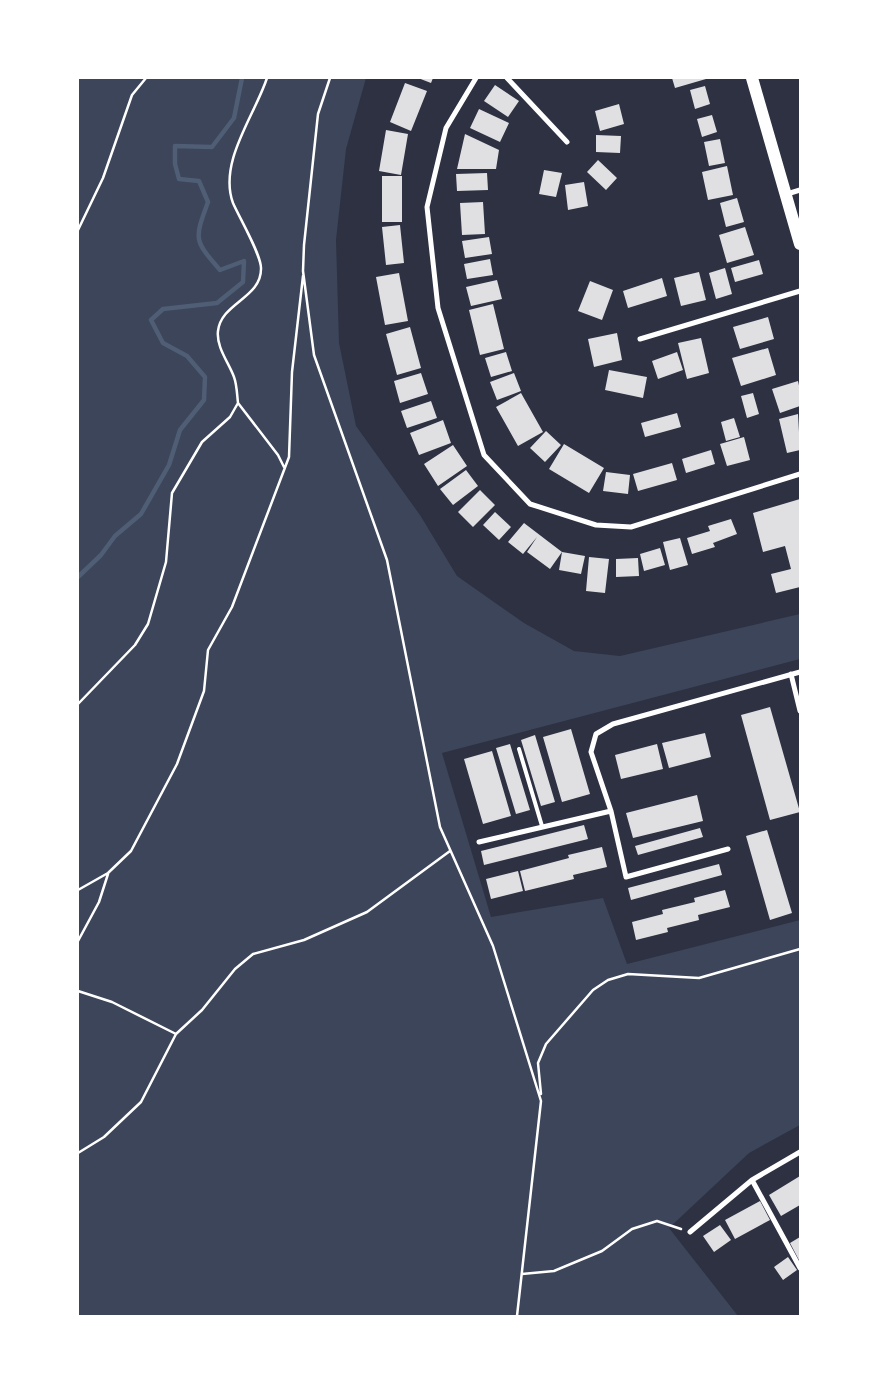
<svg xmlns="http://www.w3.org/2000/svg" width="878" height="1394" font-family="Jost,sans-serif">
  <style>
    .green { fill: #3c4559 }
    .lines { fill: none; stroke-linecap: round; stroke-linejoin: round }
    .stream { stroke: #4f5d75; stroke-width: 4.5 }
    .building { fill: #e0e0e3 }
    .path { stroke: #fff; stroke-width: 2.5 }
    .service { stroke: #fff; stroke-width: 4 }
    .minor { stroke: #fff; stroke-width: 5 }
    .primary { stroke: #fff; stroke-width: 12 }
  </style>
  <rect width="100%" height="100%" fill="#2d3142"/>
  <!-- green -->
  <path class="green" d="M78 78H366L346 149 336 240 339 343 356 426 420 515 457 576 524 623 574 651 620 656 800 614V659L442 753 491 917 603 898 627 964 800 920V1125L749 1153 669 1228 738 1316H78Z"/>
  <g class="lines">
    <!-- stream -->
    <path class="stream" d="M78 577 101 555 115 536 141 514 169 465 180 430 204 400 205 377 187 356 163 343 151 320 163 309 217 303 243 282 244 261 220 270C194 240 194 240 208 202L199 181 179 179 175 164V146L212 147 234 118 242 78"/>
  </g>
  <!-- building -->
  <path class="building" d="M418 78H433L431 83Z
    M672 78H706V79L675 88Z
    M405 83 427 91 411 131 390 122Z
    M495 85 519 101 508 117 484 101Z
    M705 86 710 104 695 109 690 90Z
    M619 104 624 124 600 131 595 111Z
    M479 109 509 123 500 142 470 128Z
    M712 115 717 132 702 137 697 119Z
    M386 130 408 134 401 175 379 171Z
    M465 134 499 150 496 169H457Z
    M596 135 621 136 620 153 596 152Z
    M720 139 725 163 709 166 704 142Z
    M598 160 617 178 606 190 587 172Z
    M727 166 733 195 708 200 702 172Z
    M544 170 562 173 556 197 539 194Z
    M487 173 488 190 457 191 456 174Z
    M382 176H402V222H382Z
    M584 182 588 206 568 210 565 185Z
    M737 198 744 222 726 227 720 203Z
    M483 202 485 234 462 235 460 203Z
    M400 225 404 263 386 265 382 227Z
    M745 227 754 255 727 263 719 235Z
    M489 237 492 254 465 258 462 241Z
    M490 259 493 275 467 279 464 264Z
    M759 260 763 274 735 282 731 268Z
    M725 268 732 294 716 299 709 273Z
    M699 272 706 300 681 306 674 278Z
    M399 273 408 321 385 325 376 277Z
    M662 278 667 296 628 308 623 291Z
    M497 280 502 299 471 306 466 287Z
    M590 281 613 290 602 320 578 311Z
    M493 304 504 349 480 355 469 310Z
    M768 317 774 339 740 349 733 327Z
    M410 327 421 368 397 375 386 334Z
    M617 333 622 360 594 367 588 339Z
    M701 338 709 373 687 379 678 343Z
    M768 348 776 375 741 386 732 358Z
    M506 352 512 371 491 377 485 358Z
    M677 352 683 370 658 379 652 361Z
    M609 370 647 377 643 398 605 390Z
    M421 373 428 394 400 403 394 381Z
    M514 373 521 391 497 400 490 382Z
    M798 381 800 390V406L780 413 772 389Z
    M521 393 543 432 518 446 496 407Z
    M753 393 759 414 747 418 741 396Z
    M431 401 437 418 407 428 401 411Z
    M677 413 681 427 645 437 641 423Z
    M798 414 800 450 787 453 779 419Z
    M734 418 740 437 726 441 721 422Z
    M443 420 451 443 419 455 410 433Z
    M546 431 561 445 545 462 530 448Z
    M744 437 750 460 727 466 720 444Z
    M564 444 604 468 589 493 549 469Z
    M453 445 467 466 438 486 424 464Z
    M711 450 715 464 686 473 682 459Z
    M672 463 677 480 638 491 633 474Z
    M466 470 478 486 453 505 440 489Z
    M606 472 630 475 628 494 603 491Z
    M480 490 495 505 473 527 458 512Z
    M800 499V587L776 593 771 574 791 569 785 546 763 552 753 513Z
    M495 512 511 527 499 540 483 525Z
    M731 519 737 534 713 543 715 547 692 554 687 538 710 531 708 526Z
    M524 523 562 552 550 569 527 552 537 537 523 554 508 542Z
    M680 538 688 565 670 570 663 542Z
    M660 548 665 565 644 571 640 554Z
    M562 552 585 556 581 574 559 570Z
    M589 557 609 559 605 593 586 591Z
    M638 558 639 576 616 577V559Z
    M770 707 800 812 770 820 741 715Z
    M571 729 590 794 562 802 543 737Z
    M705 733 711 757 669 768 662 743Z
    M535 735 555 802 541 806 521 740Z
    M510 744 530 810 516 814 496 748Z
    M657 744 663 769 621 779 615 755Z
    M492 751 511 816 483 824 464 759Z
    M697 795 703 821 633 838 626 813Z
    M584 825 588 839 484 865 481 851Z
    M700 828 703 837 638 855 635 846Z
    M767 830 792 913 770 920 746 836Z
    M602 847 607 867 573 875 574 879 525 891 520 871 569 858 568 855Z
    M719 864 722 875 631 900 628 888Z
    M518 871 523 891 491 899 486 879Z
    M725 890 730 907 698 915 699 920 667 928 668 932 636 940 632 922 663 914 662 910 695 902 694 898Z
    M800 1176V1205L781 1216 769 1195Z
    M760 1201 770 1220 735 1239 725 1220Z
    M720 1225 731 1240 714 1252 703 1236Z
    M800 1237V1262L790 1243Z
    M788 1257 797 1270 783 1280 774 1267Z"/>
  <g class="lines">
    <!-- path -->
    <path class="path" d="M78 230 103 178 132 95 146 78
      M303 271 314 355 387 560 440 827 493 946 541 1101 517 1316
      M303 271 304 245 318 114 330 78
      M238 403 278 455 284 467
      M78 704 135 645 148 624 166 562 172 493 202 442 230 417 238 403C237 395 237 385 234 377 229 363 216 347 218 331 221 303 261 298 261 269 262 256 239 217 233 203 218 162 255 115 267 78
      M78 890 108 873 131 851 177 764 204 691 208 650 232 607 289 457 292 372 303 276
      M78 941 99 902 108 874
      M78 991 112 1002 176 1034
      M541 1094 538 1063 546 1044 593 990 608 980 628 974 699 978 800 949
      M78 1153 104 1137 141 1102 176 1034 202 1010 235 969 253 954 304 940 367 912 450 851
      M522 1274 554 1271 602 1251 632 1229 657 1221 681 1229"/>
    <!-- service -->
    <path class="service" d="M519 749 542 826"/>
    <!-- minor -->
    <path class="minor" d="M476 78 446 128 427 207 438 308 484 455 530 504 596 525 631 527 800 474
      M507 78 567 142
      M787 194 800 190
      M640 339 800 291
      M791 674 800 711
      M479 842 611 811
      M728 849 626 877 611 811 591 752 596 734 613 724 800 672
      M752 1180 800 1268
      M690 1232 752 1180 800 1152"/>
    <!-- primary -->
    <path class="primary" d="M752 78 800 244"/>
  </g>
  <!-- border -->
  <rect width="878" height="1394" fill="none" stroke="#ffffff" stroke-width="158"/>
</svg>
